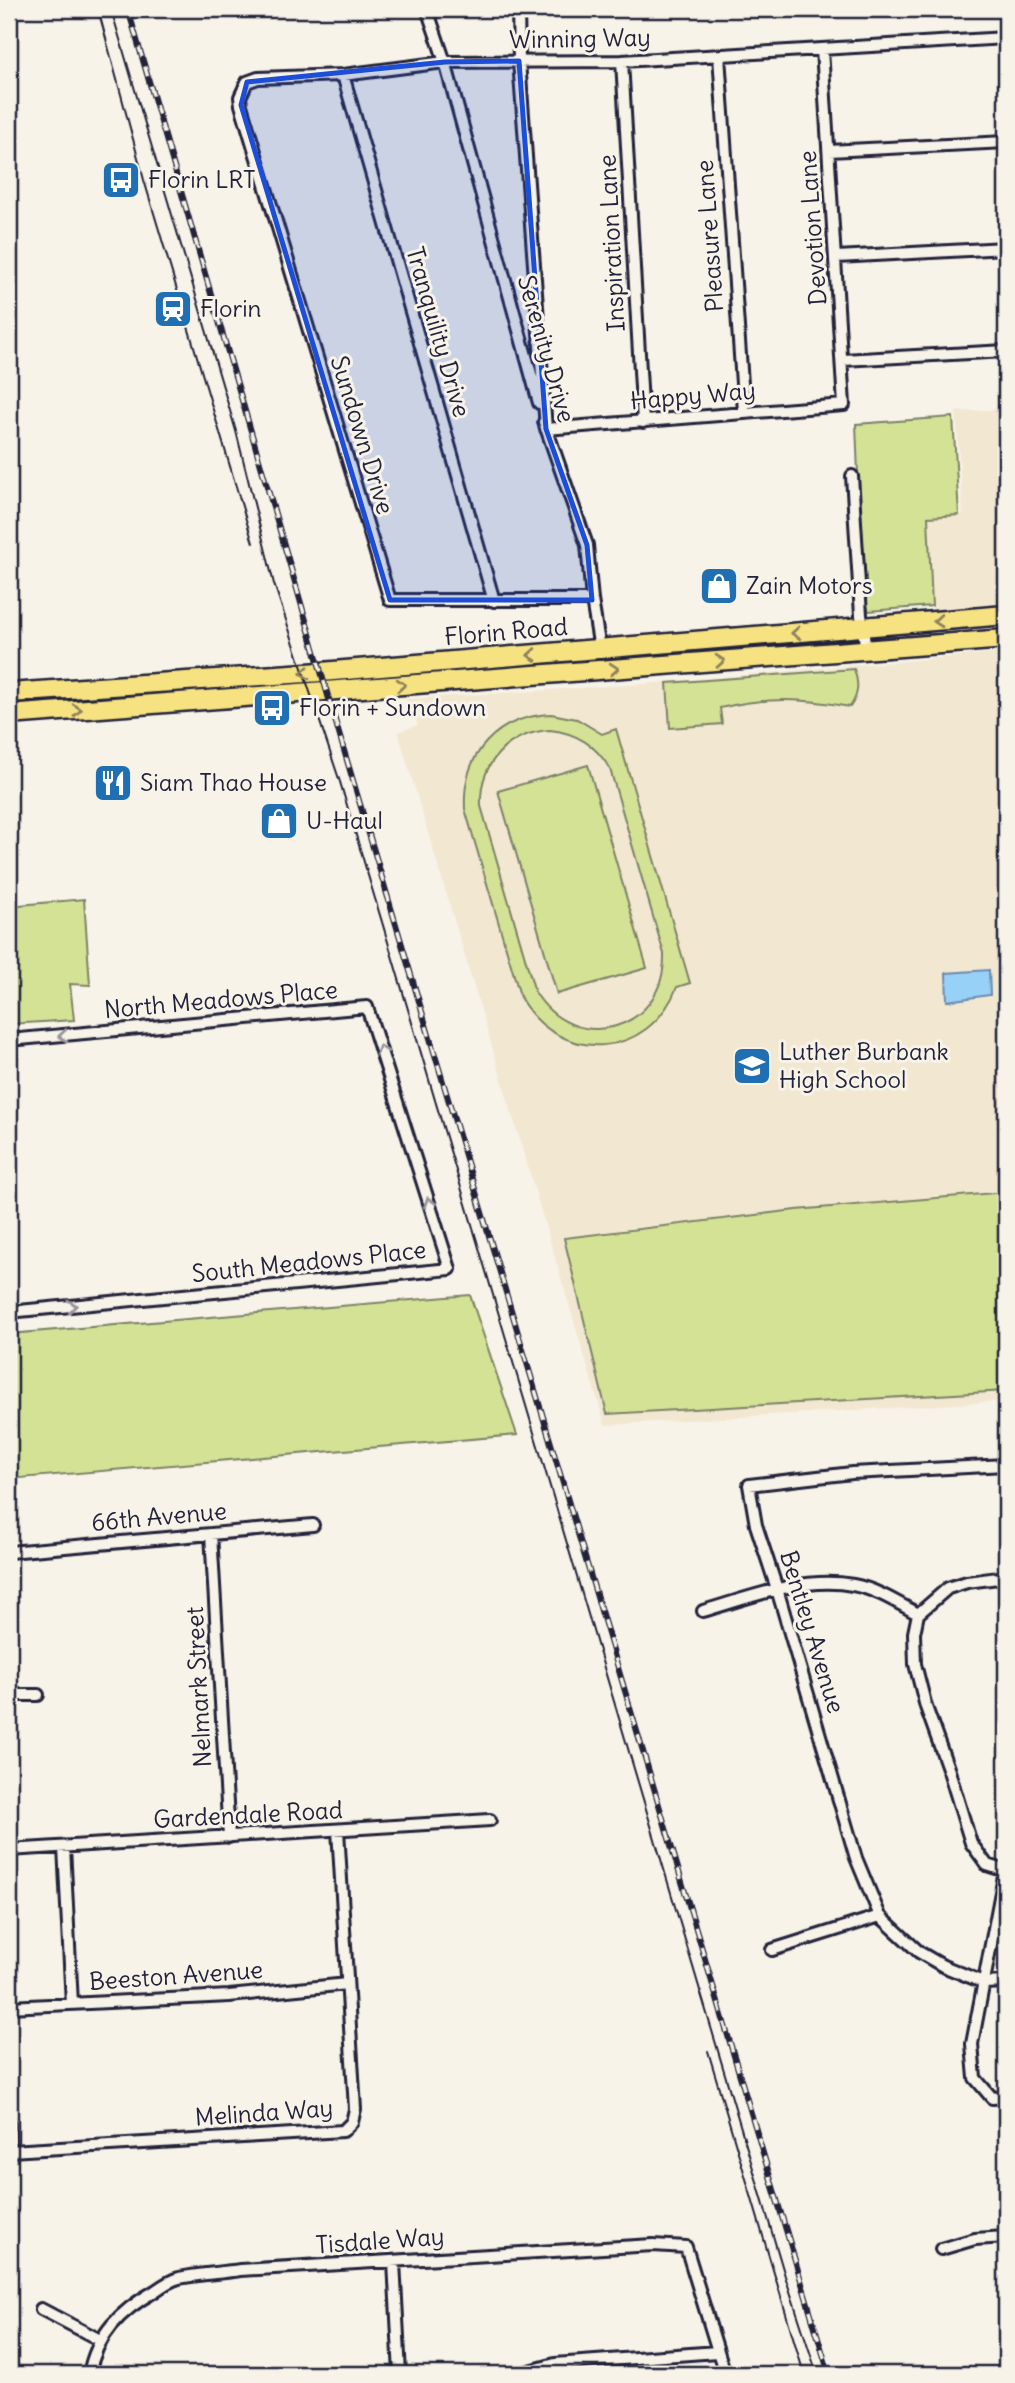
<svg xmlns="http://www.w3.org/2000/svg" width="1015" height="2383" font-family="Delius,sans-serif">
  <style>
    .built { fill: #f2e7d1 }
    .green { fill: #d4e295; stroke: #7b8268; stroke-width: 2; fill-rule: evenodd }
    .water { fill: #98d1f8; stroke: #698bac; stroke-width: 2 }
    .lines { fill: none; stroke-linecap: round; stroke-linejoin: round }
    .minor-casing { stroke: #22223b; stroke-width: 16 }
    .primary-casing { stroke: #22223b; stroke-width: 23 }
    .minor { stroke: #f7f3e8; stroke-width: 10 }
    .primary { stroke: #f7e281; stroke-width: 18 }
    .tram { stroke: #22223b; stroke-width: 2 }
    .rail-casing { stroke: #22223b; stroke-width: 6 }
    .rail { stroke: #f7f3e8; stroke-width: 3.5; stroke-dasharray: 10; stroke-linecap: butt }
    .oneway { stroke: #8c825e }
    .oneway2 { stroke: #97959a }
    .marked { fill: #1d4ed8; fill-opacity: 0.2; stroke: #1d4ed8; stroke-width: 5; stroke-linejoin: round }
    .labels { text-anchor: middle; stroke-width: 6; stroke-linejoin: round; paint-order: stroke }
    .street-label { font-size: 24px; fill: #22223b; stroke: #f7f3e8 }
    .poi-label { font-size: 24px; fill: #22223b; stroke: #f7f3e8; text-anchor: start }
  </style>
  <rect width="100%" height="100%" fill="#f7f3e8"/>
  <filter id="ink" filterUnits="userSpaceOnUse"><feTurbulence type="fractalNoise" baseFrequency=".0143" numOctaves="2"/><feDisplacementMap in="SourceGraphic" scale="14" xChannelSelector="R" yChannelSelector="G"/><feConvolveMatrix kernelMatrix="1 2 1 2 8 2 1 2 1" color-interpolation-filters="sRGB"/></filter>
  <g filter="url(#ink)">
    <!-- built -->
    <path class="built" d="M1006 409V624L935 630 927 517 963 514 956 412Z
      M1006 652V1401L605 1425 398 732 418 725 405 699 643 684Z"/>
    <!-- green -->
    <path class="green" d="M953 417 959 515 928 517 932 606 869 611 863 598 856 424Z
      M854 669C859 684 859 694 850 707 802 698 768 697 720 708L722 724 670 728 667 683Z
      M551 714 577 719 602 734 616 729 690 983 677 987C648 1060 561 1065 521 999L465 809C462 754 496 717 551 714ZM550 730C577 733 596 745 610 769L664 954C666 1031 575 1057 535 992L481 806C479 763 508 733 550 730Z
      M588 765 647 968 557 994 498 791Z
      M84 899 90 985 70 984 74 1020 9 1024V906Z
      M1006 1192V1391L607 1414 564 1238 796 1210Z
      M470 1295 517 1435 9 1479V1334Z"/>
    <!-- water -->
    <path class="water" d="M989 970 990 995 947 1001 946 973Z"/>
    <g class="lines">
      <!-- minor casing -->
      <g class="minor-casing">
        <path id="minor" d="M427 9 445 62 539 403
          M518 9 519 61 546 429 844 405 822 49
          M719 56 744 412
          M622 61 643 422
          M343 75 494 601
          M829 151 1006 142
          M837 257 1006 248
          M843 360 1006 351
          M544 422 587 545 592 600 600 649
          M852 476 861 615 866 651
          M592 600H390L241 105 240 97 247 82 258 78 343 75 445 62 622 61 1006 38
          M9 1040 367 1007 450 1269 9 1312
          M1006 1465 852 1473 749 1485 756 1525 777 1589 856 1858 880 1916 919 1952 943 1966 985 1983 1006 1982
          M211 1534 229 1837
          M9 1552 313 1525
          M703 1611C751 1597 802 1576 853 1585 876 1589 898 1603 918 1614
          M918 1614 914 1633 915 1664 926 1707 949 1771 971 1843 987 1865 1006 1871
          M918 1614 948 1588 967 1582 1006 1577
          M9 1695H38
          M64 1847 72 2004
          M9 1850 490 1820
          M1005 1871 972 2044 975 2078 992 2098 1006 2097
          M772 1950 880 1916
          M9 2007 229 1996 347 1984
          M9 2122 10 2151 343 2131 352 2122 355 2109 338 1830
          M941 2249 975 2239 1006 2237
          M394 2262 400 2374
          M41 2309 100 2340
          M89 2374C97 2334 120 2311 155 2291 162 2286 171 2280 179 2278 199 2274 220 2273 240 2270L653 2245 686 2247 725 2374
          M519 2374 555 2364 717 2352"/>
      </g>
      <!-- primary casing -->
      <g class="primary-casing">
        <path id="primary" d="M9 693 321 672 1006 615
          M9 715 1006 639"/>
      </g>
      <!-- minor -->
      <use href="#minor" class="minor"/>
      <!-- primary -->
      <use href="#primary" class="primary"/>
      <!-- tram -->
      <path class="tram" d="M98 9 144 180 253 543
        M111 9 236 431 274 584 340 782 382 922 785 2276 817 2374
        M708 2051 804 2374"/>
      <!-- rail casing -->
      <g class="rail-casing">
        <path id="rail" d="M128 9 340 737 829 2374"/>
      </g>
      <!-- rail -->
      <use href="#rail" class="rail"/>
    </g>
    <!-- one-way arrows -->
    <defs><path id="oneway-chevron" d="M-2-3.5L2.5 0L-2 3.5" fill="none" stroke-width="1.6" stroke-linecap="round" stroke-linejoin="round" transform="scale(1.75)"/></defs>
    <g class="oneway">
      <use href="#oneway-chevron" transform="translate(938 621) rotate(175)"/>
      <use href="#oneway-chevron" transform="translate(796 633) rotate(176)"/>
      <use href="#oneway-chevron" transform="translate(532 655) rotate(175)"/>
      <use href="#oneway-chevron" transform="translate(720 661) rotate(-4)"/>
      <use href="#oneway-chevron" transform="translate(614 669) rotate(-4)"/>
      <use href="#oneway-chevron" transform="translate(305 673) rotate(176)"/>
      <use href="#oneway-chevron" transform="translate(401 685) rotate(-4)"/>
      <use href="#oneway-chevron" transform="translate(77 710) rotate(-4)"/>
    </g>
    <g class="oneway2">
      <use href="#oneway-chevron" transform="translate(63 1036) rotate(175)"/>
      <use href="#oneway-chevron" transform="translate(381 1050) rotate(-108)"/>
      <use href="#oneway-chevron" transform="translate(429 1202) rotate(-107)"/>
      <use href="#oneway-chevron" transform="translate(72 1306) rotate(-6)"/>
    </g>
  </g>
  <!-- marked area -->
  <path class="marked" d="M519 61 546 429 587 545 592 600H390L241 105 247 82 445 62Z"/>
  <!-- icons -->
  <defs>
    <g id="bus-square" transform="scale(2.0125)"><rect x="-9" y="-9" width="18" height="18" rx="4" fill="#1f6fb2" stroke="#f7f3e8"/><path d="M-5-6H5V4H4V6H2V4H-2V6H-4V4H-5ZM-3.5-4V0h7V-4ZM-3.5 1.2v1.5H-2V1.2ZM2 1.2v1.5H3.5V1.2Z" fill="#fff"/></g>
    <g id="station-square" transform="scale(2.0125)"><rect x="-9" y="-9" width="18" height="18" rx="4" fill="#1f6fb2" stroke="#f7f3e8"/><path d="M-3-6H3Q5-6 5-4V2Q5 4 3 4L4.5 6H3L1.5 4h-3L-3 6H-4.5L-3 4Q-5 4-5 2V-4Q-5-6-3-6ZM-3.5-4v3h7v-3ZM-3.5 1v1.5H-2V1ZM2 1v1.5H3.5V1Z" fill="#fff"/></g>
    <g id="shop-square" transform="scale(2.0125)"><rect x="-9" y="-9" width="18" height="18" rx="4" fill="#1f6fb2" stroke="#f7f3e8"/><path d="M-5-2.5h2.3a2.7 3.5 0 0 1 5.4 0H5L5.5 6h-11ZM-1.5-2.5h3a1.5 2.3 0 0 0-3 0Z" fill="#fff"/></g>
    <g id="restaurant-square" transform="scale(2.0125)"><rect x="-9" y="-9" width="18" height="18" rx="4" fill="#1f6fb2" stroke="#f7f3e8"/><path d="M-5-6h1v4h1v-4h1v4h1v-4h1v5L-1.5 .5V6h-2V.5L-5-1ZM5-6V6H3V1.5H1.5Q1.5-4 5-6Z" fill="#fff"/></g>
    <g id="school-square" transform="scale(2.0125)"><rect x="-9" y="-9" width="18" height="18" rx="4" fill="#1f6fb2" stroke="#f7f3e8"/><path d="M0-5L7-2L0 1L-7-2ZM-4 1L0 2.5L4 1V4Q0 6-4 4Z" fill="#fff"/></g>
  </defs>
  <g fill-rule="evenodd">
    <use href="#bus-square" x="121" y="180"/>
    <use href="#station-square" x="173" y="309"/>
    <use href="#shop-square" x="719" y="586"/>
    <use href="#bus-square" x="272" y="708"/>
    <use href="#restaurant-square" x="113" y="783"/>
    <use href="#shop-square" x="279" y="821"/>
    <use href="#school-square" x="752" y="1066"/>
  </g>
  <g class="labels">
    <!-- street labels -->
    <g class="street-label">
      <text transform="translate(580 39) rotate(-1)" y="8">Winning Way</text>
      <text transform="translate(813 228) rotate(-94)" y="8">Devotion Lane</text>
      <text transform="translate(710 236) rotate(-94)" y="8">Pleasure Lane</text>
      <text transform="translate(612 243) rotate(-93)" y="8">Inspiration Lane</text>
      <text transform="translate(438 332) rotate(74)" y="8">Tranquility Drive</text>
      <text transform="translate(546 349) rotate(74)" y="8">Serenity Drive</text>
      <text transform="translate(693 396) rotate(-5)" y="8">Happy Way</text>
      <text transform="translate(362 435) rotate(73)" y="8">Sundown Drive</text>
      <text transform="translate(506 632) rotate(-5)" y="8">Florin Road</text>
      <text transform="translate(221 1000) rotate(-5)" y="8">North Meadows Place</text>
      <text transform="translate(309 1262) rotate(-6)" y="8">South Meadows Place</text>
      <text transform="translate(159 1517) rotate(-5)" y="8">66th Avenue</text>
      <text transform="translate(812 1632) rotate(73)" y="8">Bentley Avenue</text>
      <text transform="translate(199 1687) rotate(-93)" y="8">Nelmark Street</text>
      <text transform="translate(248 1815) rotate(-3)" y="8">Gardendale Road</text>
      <text transform="translate(176 1976) rotate(-4)" y="8">Beeston Avenue</text>
      <text transform="translate(264 2113) rotate(-4)" y="8">Melinda Way</text>
      <text transform="translate(380 2241) rotate(-4)" y="8">Tisdale Way</text>
    </g>
    <!-- poi labels -->
    <g class="poi-label">
      <text x="148" y="188">Florin LRT</text>
      <text x="200" y="317">Florin</text>
      <text x="746" y="594">Zain Motors</text>
      <text x="299" y="716">Florin + Sundown</text>
      <text x="140" y="791">Siam Thao House</text>
      <text x="306" y="829">U-Haul</text>
      <text x="779" y="1060">Luther Burbank<tspan x="779" dy="28">High School</tspan></text>
    </g>
  </g>
  <!-- margin -->
  <rect width="1015" height="2383" fill="none" stroke="#f7f3e8" stroke-width="35"/>
  <rect x="18" y="18" width="980" height="2348" fill="none" stroke="#22223b" stroke-width="2.5" filter="url(#ink)"/>
</svg>
